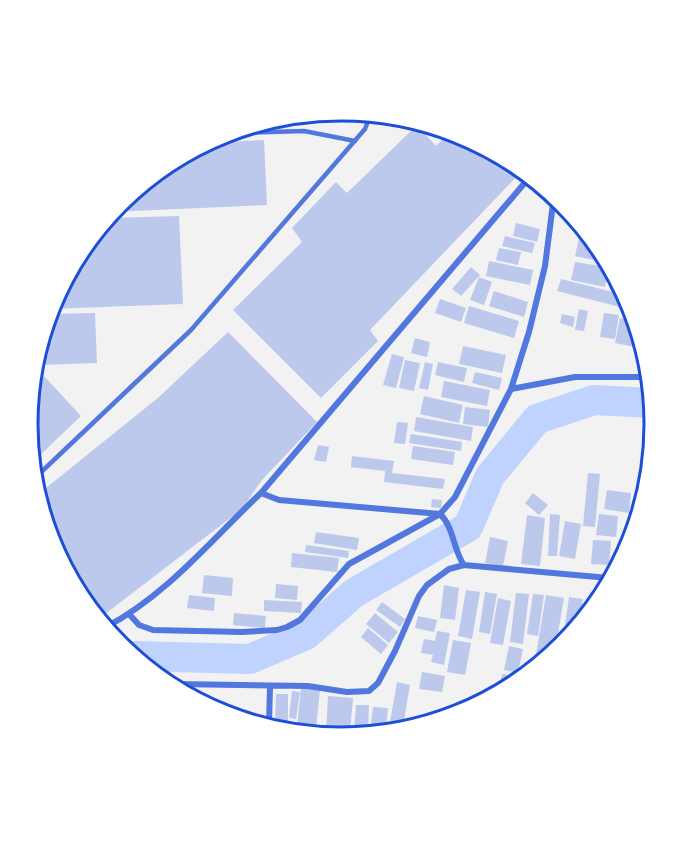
<svg xmlns="http://www.w3.org/2000/svg" width="682" height="848" font-family="'Libre Baskerville',serif">
  <style>
    .lines { fill: none; stroke-linecap: round; stroke-linejoin: round }
    .river { stroke: #bfd3fe; stroke-width: 30 }
    .building { fill: #bdc9ec }
    .service { stroke: #5277de; stroke-width: 4.5 }
    .minor { stroke: #5277de; stroke-width: 6 }
    .rim { fill: none; stroke: #1d4ed8; stroke-width: 3 }
  </style>
  <rect width="100%" height="100%" fill="#f2f2f2"/>
  <g class="lines">
    <!-- river -->
    <path class="river" d="M133 656 250 659 306 635 354 593 468 527 490 476 537 419 594 400 651 403"/>
  </g>
  <!-- building -->
  <path class="building" d="M417 125 436 146 450 132 461 134 520 173 370 330 378 341 321 398 233 310 302 242 292 228 336 182 347 193Z
    M221 134 222 142 264 140 267 205 112 212 119 202Z
    M179 216 183 304 50 309 51 304 108 218Z
    M516 223 540 229 537 242 513 236Z
    M505 236 535 243 532 253 502 246Z
    M579 238 589 240 603 262 575 256Z
    M499 248 521 252 518 265 496 260Z
    M489 261 533 270 530 285 486 276Z
    M575 262 607 267 608 269 605 287 571 280Z
    M471 267 480 275 461 296 452 289Z
    M612 275 621 289 609 286Z
    M479 277 492 282 484 305 470 300Z
    M561 279 625 295 632 310 557 291Z
    M494 291 528 302 524 317 489 306Z
    M440 299 466 308 461 322 435 313Z
    M469 306 519 321 514 338 464 323Z
    M579 309 588 311 584 331 575 330Z
    M95 313 97 363 39 365 49 314Z
    M604 313 619 315 615 339 600 337Z
    M562 314 575 317 573 327 560 323Z
    M620 318 635 322 640 348 615 343Z
    M228 332 317 422 262 480 242 509 100 618 51 544 41 492 159 397Z
    M415 338 430 342 427 357 411 353Z
    M463 346 506 355 502 373 459 364Z
    M392 354 404 357 396 388 383 385Z
    M405 360 420 363 414 391 399 388Z
    M425 362 433 364 428 390 419 388Z
    M438 362 467 368 464 382 435 375Z
    M475 372 502 378 499 390 472 383Z
    M44 376 81 416 34 461 27 424 35 386Z
    M444 381 490 390 487 406 441 397Z
    M424 396 463 405 459 423 420 414Z
    M465 407 490 410 488 427 463 424Z
    M416 417 473 427 471 441 414 431Z
    M397 422 408 423 405 444 394 443Z
    M411 434 462 442 461 451 409 443Z
    M318 445 329 447 326 462 314 460Z
    M413 446 455 452 453 465 411 459Z
    M352 456 394 461 392 473 445 479 443 489 384 482 385 471 351 467Z
    M588 473 600 474 595 527 583 526Z
    M607 490 631 493 629 513 604 509Z
    M533 493 548 505 539 515 525 503Z
    M432 499 442 500 441 508 431 507Z
    M550 514 560 515 557 556H548Z
    M599 514 618 516 616 537 596 535Z
    M527 515 545 518 540 566 521 564Z
    M565 521 581 524 575 559 559 556Z
    M316 532 359 538 357 550 314 543Z
    M490 537 508 541 503 566 485 563Z
    M593 540 611 541 609 565 591 564Z
    M306 545 349 551 348 558 305 552Z
    M292 553 339 558 337 572 291 567Z
    M204 575 233 578 232 596 202 593Z
    M276 584 298 586 297 600 275 598Z
    M444 585 459 588 455 620 440 618Z
    M466 590 480 592 472 639 458 636Z
    M485 592 497 594 490 634 479 632Z
    M516 593 529 594 523 644 510 642Z
    M533 594 544 595 538 636 527 634Z
    M189 595 215 598 214 611 187 608Z
    M546 595 564 598 555 651 547 657 536 655Z
    M569 597 583 599 580 621 562 647Z
    M498 598 511 601 503 645 490 643Z
    M264 600 302 602 301 613 264 611Z
    M382 602 405 619 400 627 376 610Z
    M234 613 266 616 265 628 233 625Z
    M375 613 398 632 389 643 366 624Z
    M418 616 437 620 434 632 415 628Z
    M368 628 388 645 381 654 361 637Z
    M437 631 450 633 444 665 431 662 433 655 421 653 424 639 435 641Z
    M453 640 471 643 465 675 447 672Z
    M509 646 523 649 518 673 504 670Z
    M422 672 445 676 442 692 419 689Z
    M502 674 517 677 510 682 501 680Z
    M397 682 410 685 403 726 389 728Z
    M301 688 320 690 316 728 297 726Z
    M292 691 300 692 296 719 289 718Z
    M276 694H288V727L275 725Z
    M328 696 353 698 350 732 326 730Z
    M203 699 220 700V713L203 702Z
    M356 705H369L368 732 354 731Z
    M373 707 388 708 386 729 370 732Z"/>
  <g class="lines">
    <!-- service -->
    <path class="service" d="M238 133 304 131 355 141
      M37 476 191 330 365 129 370 116"/>
    <!-- minor -->
    <path class="minor" d="M511 389 575 377H646
      M464 565C453 550 454 527 440 514L279 500 261 493 528 179
      M130 615 139 625 153 630 242 632 277 630 287 627 300 620 349 564 440 514 455 497 511 389 529 332 545 266 554 196
      M106 627C167 595 211 540 261 493
      M176 684 308 686 347 692 369 691 378 683 395 651 419 596 427 585 449 569 464 565 609 578
      M269 724 270 686"/>
  </g>
  <!-- crop -->
  <path d="M0 0H682V848H0ZM38 424a303 303 0 1 1 606 0a303 303 0 1 1-606 0Z" fill="#fff" fill-rule="evenodd"/>
  <path class="rim" d="M38 424a303 303 0 1 1 606 0a303 303 0 1 1-606 0Z"/>
</svg>
